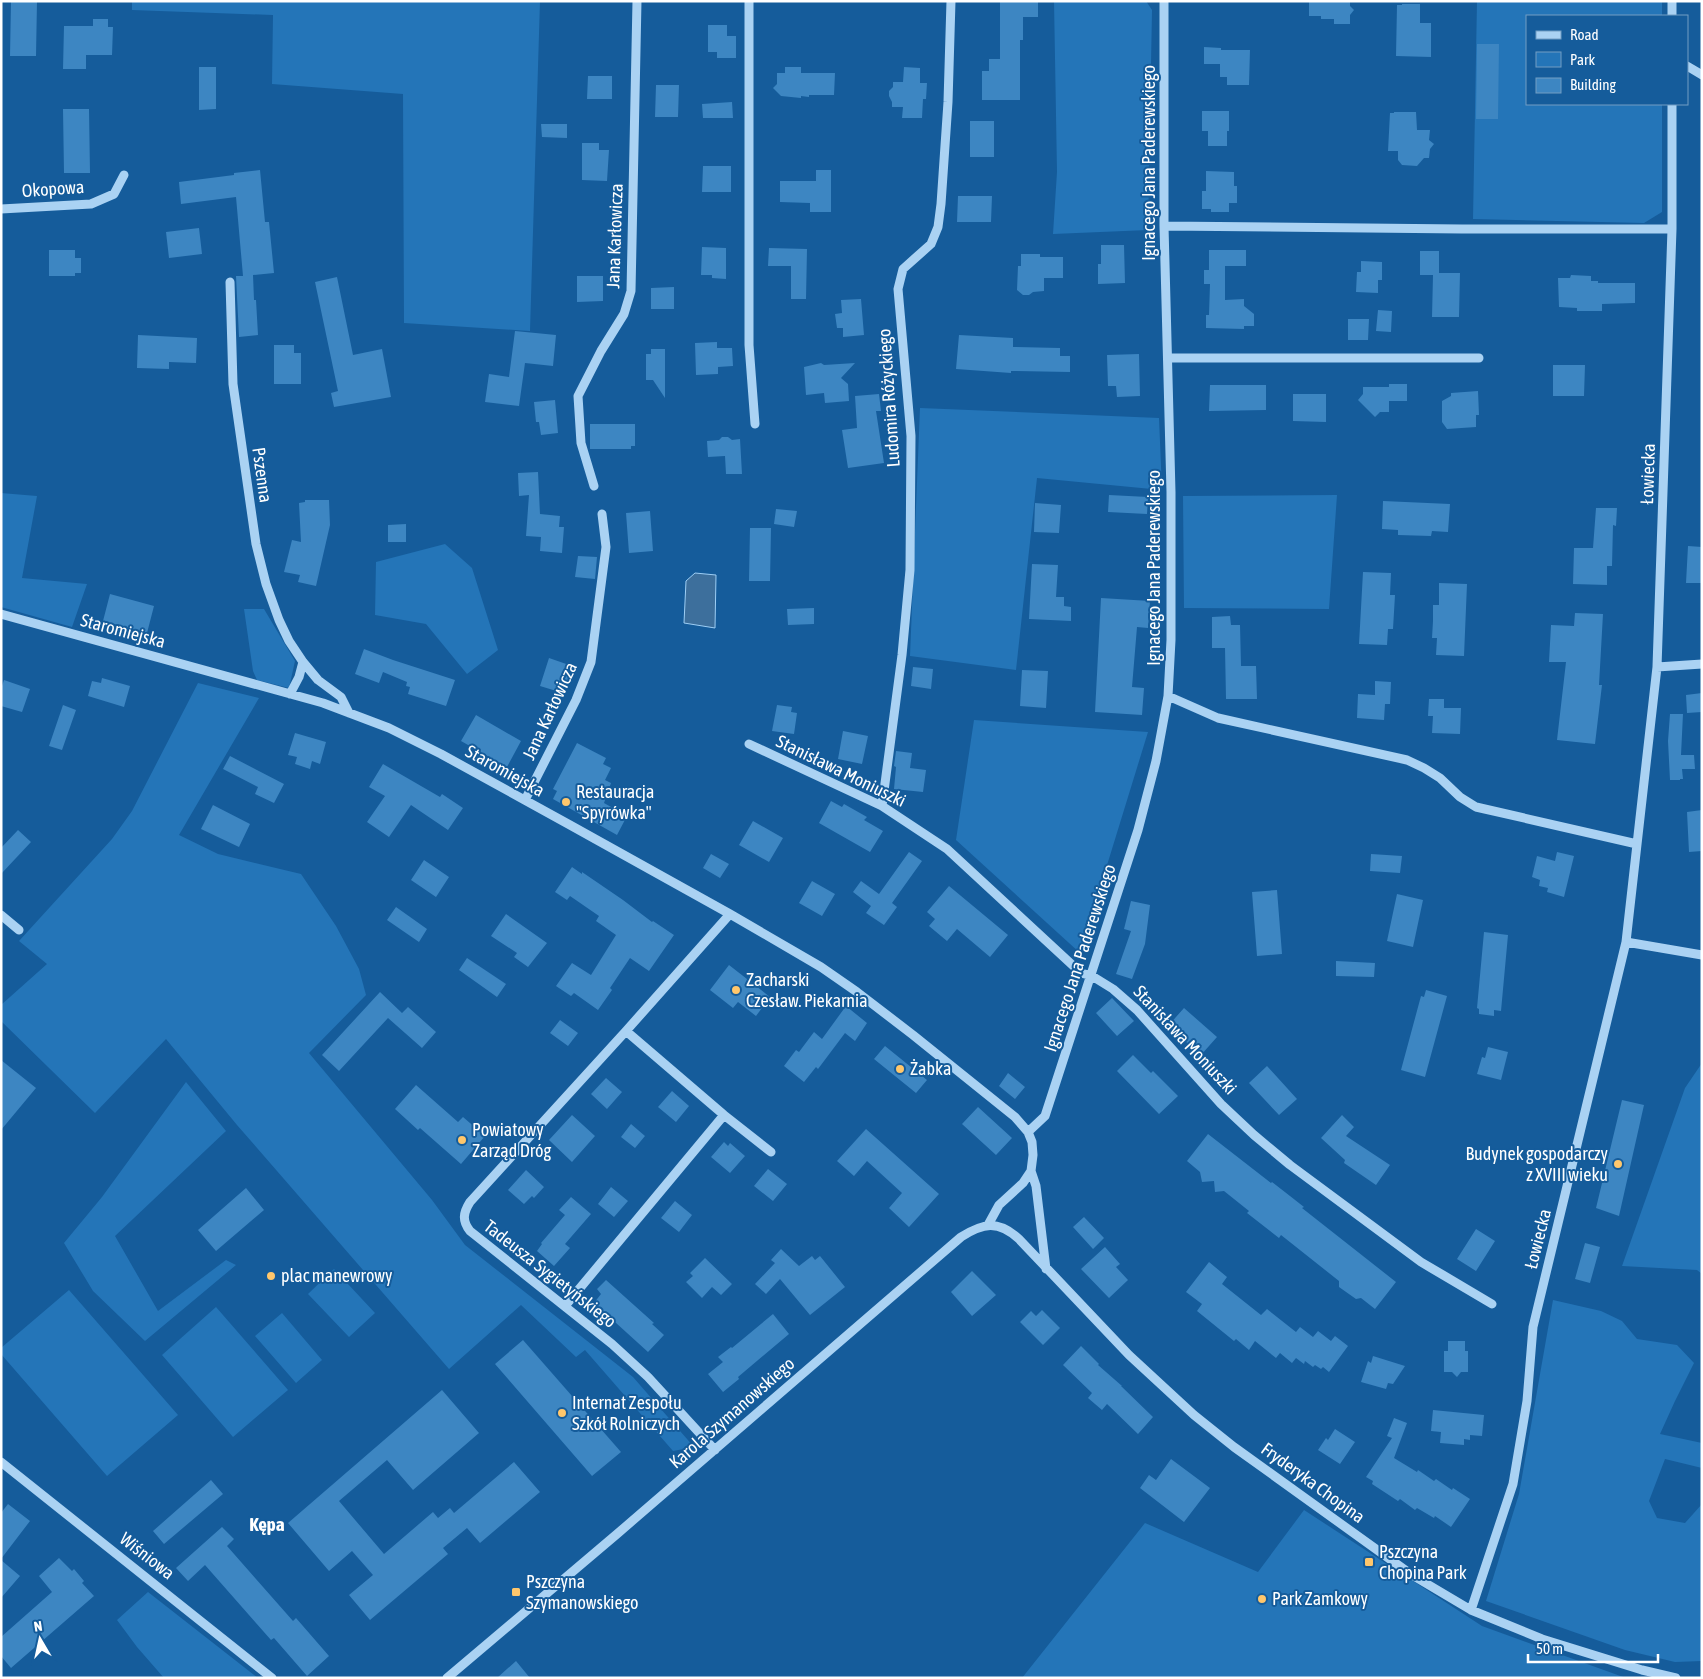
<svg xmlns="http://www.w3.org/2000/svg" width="1703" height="1679" font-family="'Asap Condensed',sans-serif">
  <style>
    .green { fill: #2475b8 }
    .water { fill: #3d6f9c; stroke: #9dcef5 }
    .building { fill: #3d86c2 }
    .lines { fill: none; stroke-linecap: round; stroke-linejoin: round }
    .minor { stroke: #aad2f3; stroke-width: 9 }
    .poi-dot { fill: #ffc76c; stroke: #155c9b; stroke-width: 2 }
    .labels { text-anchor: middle; stroke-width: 4; stroke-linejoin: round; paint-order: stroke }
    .street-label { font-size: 18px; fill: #fff; stroke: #155c9b }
    .poi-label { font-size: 18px; fill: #fff; stroke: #155c9b; text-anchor: start }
    .neighbourhood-label { font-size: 19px; font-weight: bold; fill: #fff; stroke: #155c9b }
  </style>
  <rect width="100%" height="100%" fill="#155c9b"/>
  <!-- green -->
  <path class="green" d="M132 1H540L530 331 404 323 403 94 272 84 273 15 132 10Z
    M1054 1H1146L1152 10 1148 230 1053 234 1057 172Z
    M1477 1H1662V16H1527V104H1662V212L1644 223 1473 219Z
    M920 408 1159 418 1162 490 1037 478 1016 670 910 656Z
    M1 493 37 496 22 578 87 584 72 627 1 607Z
    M1337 495 1329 609 1184 608 1183 496Z
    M445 544 472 568 498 650 467 674 426 624 375 615 376 562Z
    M244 609H264L295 661 289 688 257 680 253 671Z
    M198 683 259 698 179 835 218 854 301 874 336 926 359 969 366 995 309 1053 432 1200 465 1245 633 1377 694 1447 673 1451 585 1350 576 1357 521 1305 449 1369 237 1125 166 1039 95 1113 1 1021V1005L47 964 19 941 112 839 132 811Z
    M974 720 1148 732 1080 953 956 840Z
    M1702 1063V1274L1697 1270 1622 1266 1685 1088Z
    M186 1082 226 1131 115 1236 158 1311 226 1260 236 1265 145 1341 93 1291 64 1243 102 1197Z
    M334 1269 375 1313 349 1337 308 1294Z
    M69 1290 178 1415 107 1476 1 1354V1348Z
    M1553 1300 1601 1311 1622 1321 1637 1339 1677 1345 1694 1363 1675 1401 1660 1434 1702 1443V1468L1665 1459 1649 1501 1657 1518 1685 1523 1702 1504V1661L1675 1662 1625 1650 1486 1601 1519 1494Z
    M216 1307 288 1390 233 1437 162 1355Z
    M282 1313 322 1360 296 1383 255 1336Z
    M1304 1510 1482 1626 1626 1678H1022L1145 1523 1258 1572Z
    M148 1592 258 1678H164L137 1647 117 1620Z"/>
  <!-- water -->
  <path class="water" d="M695 573 716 575 715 628 684 623 686 581Z"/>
  <!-- building -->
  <path class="building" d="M11 1H37L36 56H10Z
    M1000 1H1038V17H1023V40H1020V100H982V71H989V59H1000Z
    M1309 1H1350V6L1354 10 1350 15V24H1334V19H1321V16H1309Z
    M1402 4H1420V23H1431V57L1396 56 1397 5H1402Z
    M93 19H108V27H113L112 55H86V69H63L64 26H93Z
    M708 25H727V36H736V58H717V52H708Z
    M1477 44H1499L1498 119H1476Z
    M1204 47 1221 48V50H1250L1249 85H1227V77H1220V64H1204Z
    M199 67H216V109L199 110Z
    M785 67H801V73H835L834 95H809V97L801 96V98L781 96 773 88 777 84V73H785Z
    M904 67 920 68V83H927L926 99H923L922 118H902L903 107H892V102L889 96V91L893 87V82H903Z
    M588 76H612V99H587Z
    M656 85H679L678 117H655Z
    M732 102 733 118H703L702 104Z
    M63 109H89L90 173H64Z
    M1202 111H1229V131H1227V146H1208V131H1202Z
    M1394 112H1416L1417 130H1430L1429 140 1434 144 1430 149 1429 158H1424L1417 166 1402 165 1398 160V151H1388L1390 113H1394Z
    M970 121H994V157H970Z
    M541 124H567V138L542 137Z
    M582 143H599V150H609L607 181 582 180Z
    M703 166H731V192H702Z
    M260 170 265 222H269L274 273 253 275 254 300H256L258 335 239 337 236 276H243L236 197 181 204 179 182 234 175V173Z
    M816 170H831V212H810V203L780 202V181H816Z
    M1206 171 1234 172V186H1237V203H1229V212H1211V209H1202V191H1206Z
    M958 196H992L991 222H957Z
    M199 228 202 254 169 258 166 232Z
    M1101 245H1124L1125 283 1098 284V264H1101Z
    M702 247 726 248V279L712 278V275H701Z
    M769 248 807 249 806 299H791V266H768Z
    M49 250H75V258H81V273H75V276H49Z
    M1209 250H1246V266H1225V300L1244 299V306L1254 314V326H1244V329L1206 328V315H1209L1210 284H1204V270H1209Z
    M1420 251H1439V273H1460L1459 317H1432L1433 275H1420Z
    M1021 254H1040V257H1063V278H1044V291L1033 292 1029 295H1023L1017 290 1018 266H1021Z
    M1361 261 1382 262V280H1378V293L1356 292 1357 272H1361Z
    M1571 275 1591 276V281H1598V283H1635V303L1602 304V311H1577V308L1559 307 1558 278H1570Z
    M577 276H603V301L577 302Z
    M337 277 353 355 382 349 391 397 334 407 331 393 338 391 315 282Z
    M674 287V309H651V288Z
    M861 299 864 335 843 337V328H837L835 314 842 313 841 300Z
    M1378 310 1392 311 1391 332 1376 331Z
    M1348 319H1369L1368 340H1348Z
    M515 331 556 335 553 366 525 363 519 406 485 402 489 374 509 377Z
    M138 335 197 338 196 363 169 362V369L137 368Z
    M959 335 1013 338V347L1060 348V356H1070V372L1011 371V373L956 369Z
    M717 342V348H732L733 366 718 367V374L696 375 695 343Z
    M274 345H294V353H301V384H274Z
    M651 349H665V398L653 380H646V354H651Z
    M1139 354 1140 396 1117 397 1116 386H1108L1107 355Z
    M821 363 824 365 855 363 841 378 848 384 849 401 825 403 824 393 806 395 804 367Z
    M1553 365H1585L1584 396H1553Z
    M1389 384H1407V401H1389V412H1380L1375 417 1358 400 1363 394V387H1389Z
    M1210 385H1266V410L1209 411Z
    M1478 391 1479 415H1476V427L1447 429 1442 422V401L1451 396V393Z
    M879 394 881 411H876L884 463 848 468 842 430 857 428 855 396Z
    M1293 394H1326V422L1293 421Z
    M555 400 558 433 541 435 539 422H536L534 402Z
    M590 424H635V446H631V449H590Z
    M722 437H728L732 440 740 439 742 474H726L725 456 708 457 707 441 719 440Z
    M538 472 540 514 560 516 559 527H564L562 553 540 551 541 537 526 536 529 495 519 496 518 473Z
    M1109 495 1148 497 1147 514 1108 512Z
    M305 500H329L330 525 316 586 298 582 300 575 284 572 292 540 301 542 299 503 305 502Z
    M1383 501 1450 504 1448 532 1432 531 1431 536 1398 535V530L1382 529Z
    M1035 503 1061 505 1059 533 1034 532Z
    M1596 508H1617L1616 526 1613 525 1612 566H1607V585L1573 584 1574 548H1593Z
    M776 509 797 511 794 527 774 524Z
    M650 511 653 551 629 553 626 513Z
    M406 524V542H388V525Z
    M750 528H771L770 581H749Z
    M1688 546 1702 547V583H1686Z
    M578 556 597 557 595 579 575 577Z
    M1032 564 1058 565 1056 597H1064V606L1071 607V621L1029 619Z
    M1363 572 1391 573 1390 595H1395L1393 629H1388L1387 645 1359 644Z
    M1439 583 1467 584 1464 656 1436 655 1437 638H1432L1433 621V605H1439Z
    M110 594 154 606 147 633 103 621Z
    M1101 598 1150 601 1148 628 1137 627 1132 687 1144 688 1142 715 1095 712Z
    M814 608V624L788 625 787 609Z
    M1575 613 1603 614 1599 685H1602L1595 744 1557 740 1566 662H1549L1551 625 1574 626Z
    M1230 616 1231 625H1240L1241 666H1256L1257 699H1226L1225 648H1212V617Z
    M364 649 393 660 455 680 446 706 408 694 410 687 406 686 407 682 383 672 379 683 355 674Z
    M549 658 572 666 563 693 540 686Z
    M913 667 933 669 931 689 911 686Z
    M1022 670 1048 671 1046 708 1020 706Z
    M102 678 130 686 124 707 88 696 92 681 101 683Z
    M4 680 30 689 22 712 1 706V689Z
    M1375 681 1391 682 1390 704H1385L1384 720 1357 718 1358 694 1375 695Z
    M1702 693V712L1687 713 1686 695Z
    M1429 699H1444V708H1461L1460 734 1432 733 1433 716H1428Z
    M63 705 76 710 62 750 49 746Z
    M777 705 792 707 791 712 797 713 794 734 772 731Z
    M1670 714H1683L1681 755H1694L1695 769H1682L1683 779H1680V780H1670L1668 741Z
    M476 715 521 741 507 767 461 741Z
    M843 731 868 736 862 764 838 759Z
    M295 733 326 742 320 764 312 761 310 769 295 764 297 757 288 755Z
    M577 743 606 758 603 764 611 768 605 780 611 783 604 803 627 816 617 835 553 799 557 791 553 789Z
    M896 751 912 753 910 768 926 770 923 792 894 789 896 767 894 766Z
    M230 756 284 784 274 803 255 794 258 787 223 769Z
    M383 764 440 797 442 794 463 808 448 830 411 805 389 837 367 822 385 796 369 787Z
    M831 801 842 807 844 804 867 817 864 820 883 831 870 852 819 823Z
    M213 805 250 824 239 847 201 829Z
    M1702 810V851L1689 852 1687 812Z
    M753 821 783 838 769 862 739 845Z
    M18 830 31 842 1 874V848Z
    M909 852 922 861 892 903 897 907 884 925 866 913 871 906 853 892 861 881 879 894Z
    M1557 852 1574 856 1564 897 1547 892 1548 888 1539 886 1540 880 1532 877 1537 856 1555 861Z
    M711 854 729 864 720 878 703 868Z
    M1371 854 1402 856 1400 873 1370 871Z
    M424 860 449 877 436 897 411 880Z
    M572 867 582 874V872L623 900 652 922 653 921 674 935 649 971 630 958 610 988 612 990 598 1010 574 993 571 996 556 986 572 963 591 975 616 935 596 921 599 916 570 896 567 900 555 892Z
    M812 881 835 894 822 916 799 903Z
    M949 886 1008 935 990 957 957 929 947 941 929 926 935 919 927 912Z
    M1277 890 1282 954 1257 956 1252 892Z
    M1397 894 1423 900 1413 947 1387 941Z
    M1131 901 1150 905 1145 944 1132 979 1116 974 1131 931 1124 929Z
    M396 907 427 929 419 942 387 920Z
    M506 914 547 943 528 967 514 957 517 953 491 936Z
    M1484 932 1508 935 1501 1011 1494 1010V1016L1479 1014V1009L1477 1008Z
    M467 958 506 984 497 997 459 970Z
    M1336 961 1375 963 1374 977 1336 976Z
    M729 965 770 997 756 1016 738 1002 733 1008 710 990Z
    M1426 990 1447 996 1425 1077 1401 1070 1421 996 1424 997Z
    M380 992 402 1013 408 1007 436 1032 422 1048 388 1018 339 1071 322 1055Z
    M1112 998 1134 1021 1117 1036 1096 1013Z
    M846 1006 867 1023 855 1041 845 1033 818 1069 816 1067 804 1082 784 1066 796 1050 799 1052 814 1032 822 1039Z
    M1184 1008 1217 1037 1201 1055 1168 1026Z
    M560 1020 578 1033 568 1046 550 1033Z
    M885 1046 927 1080 916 1093 874 1059Z
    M1488 1047 1508 1052 1501 1080 1477 1074 1482 1057 1485 1058Z
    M1133 1055 1151 1073 1153 1071 1178 1096 1159 1114 1117 1071Z
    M1 1060 36 1088 1 1130Z
    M1267 1066 1297 1099 1279 1115 1249 1083Z
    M1008 1073 1025 1087 1015 1099 999 1086Z
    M606 1078 622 1092 607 1109 591 1094Z
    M416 1085 458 1122 463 1117 485 1136 461 1164 420 1128 418 1130 395 1109Z
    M672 1091 689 1106 676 1122 658 1107Z
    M1622 1100 1644 1105 1619 1216 1596 1208Z
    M978 1107 1012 1138 996 1155 962 1124Z
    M572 1115 595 1136 572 1162 549 1140Z
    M1342 1115 1354 1127 1346 1136 1390 1165 1376 1185 1344 1163 1345 1160 1321 1138Z
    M631 1124 645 1136 635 1148 621 1137Z
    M866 1129 939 1194 909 1227 889 1208 902 1193 867 1161 854 1176 837 1161Z
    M1208 1134 1271 1183 1272 1182 1290 1196 1304 1207 1302 1208 1396 1282 1375 1309 1361 1298 1356 1299 1339 1287V1281L1281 1235 1279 1238 1247 1213 1249 1211 1224 1191 1215 1192 1214 1181 1202 1182 1200 1172 1187 1161Z
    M724 1142 728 1146 730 1143 745 1156 730 1173 711 1157Z
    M768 1169 787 1184 773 1201 754 1186Z
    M526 1170 544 1187 534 1198 532 1196 524 1204 508 1190Z
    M611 1187 628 1201 614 1217 598 1204Z
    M246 1188 264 1210 216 1251 198 1230Z
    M571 1197 591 1214 565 1244 570 1248 554 1266 537 1251 542 1244 541 1243 565 1215 559 1210Z
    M675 1201 692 1215 679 1232 661 1218Z
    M1084 1217 1104 1238 1093 1249 1073 1227Z
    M1476 1229 1495 1241 1476 1271 1457 1259Z
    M1585 1243 1600 1247 1590 1283 1575 1279Z
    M1105 1247 1120 1264 1116 1267 1128 1280 1109 1298 1081 1269Z
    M781 1249 799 1266 812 1256 815 1260 820 1256 845 1287 810 1315 780 1279 766 1294 755 1284 775 1263 771 1260Z
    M705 1258 732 1284 721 1295 712 1287 702 1298 686 1282 693 1276 690 1273Z
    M1209 1262 1227 1277 1222 1284 1261 1315 1267 1309 1296 1332 1300 1327 1313 1337 1318 1331 1331 1341 1335 1336 1348 1346 1329 1372 1323 1367 1321 1369 1315 1365 1313 1367 1305 1361 1304 1364 1296 1358 1292 1363 1280 1353 1276 1358 1255 1341 1249 1350 1236 1339 1234 1341 1197 1311 1202 1304 1186 1292Z
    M972 1271 996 1295 972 1316 951 1292Z
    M606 1280 654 1323 652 1324 664 1335 648 1352 594 1303 601 1294 597 1289Z
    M1042 1310 1060 1328 1043 1345 1020 1322 1031 1311 1036 1316Z
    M773 1314 789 1334 738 1377 739 1379 723 1392 708 1374 723 1362 718 1357 731 1347 732 1348Z
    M523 1340 621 1452 592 1476 495 1364Z
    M1448 1341H1465V1351H1468V1372H1461L1457 1377 1452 1372H1444V1351H1448Z
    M1081 1346 1099 1364 1098 1365 1122 1386H1121L1153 1417 1138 1434 1107 1404 1102 1410 1088 1398 1092 1393 1063 1365Z
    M1373 1356 1405 1366 1393 1384 1388 1383 1386 1389 1361 1382 1368 1361 1371 1363Z
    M442 1390 479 1433 413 1490 387 1460 339 1501 384 1554 433 1512 438 1518 450 1508 454 1513 514 1462 540 1492 480 1543 467 1528 443 1548 448 1554 370 1620 349 1595 373 1575 352 1551 329 1571 288 1523Z
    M1433 1410 1484 1415 1482 1436 1470 1435V1440L1464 1439V1445L1440 1443 1441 1432 1431 1431Z
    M1394 1418 1407 1423 1394 1458 1417 1472 1418 1470 1434 1481 1436 1479 1452 1490 1453 1488 1470 1499 1451 1527 1435 1516 1434 1518 1417 1508 1415 1510 1400 1499 1398 1501 1372 1484 1373 1481 1366 1477 1392 1438 1387 1436Z
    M1335 1429 1355 1442 1340 1464 1318 1450 1326 1438 1328 1440Z
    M1171 1459 1210 1488 1184 1522 1140 1488 1149 1475 1156 1480Z
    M211 1480 223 1494 164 1544 153 1531Z
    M8 1504 30 1521 1 1559V1513Z
    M222 1527 234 1539 227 1546 293 1621 296 1618 329 1656 307 1676 274 1638 271 1640 205 1565 188 1581 176 1568Z
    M59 1558 72 1571 74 1569 84 1581 82 1583 94 1596 11 1668 1 1656V1637L52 1592 39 1576Z
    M1 1560 20 1576 1 1598Z
    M516 1661 530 1678H497Z"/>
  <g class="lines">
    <!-- minor -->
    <path class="minor" d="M749 1V345L755 424
      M1672 16V1
      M1687 66 1702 75
      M1 209 91 204 114 194 124 175
      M1164 226 1462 229H1672
      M230 282 233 384 256 544 266 584 279 620 289 641 303 662 318 680 341 697 349 713
      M1168 358H1479
      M594 486 581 443 578 396 601 351 624 314 631 291 637 1
      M1 614 323 703 389 728 441 754 570 825 730 914 821 967 857 992 913 1035 1015 1117 1028 1132 1032 1142 1033 1155 1031 1171 1036 1186 1046 1269
      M1657 667 1702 664
      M290 694 299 677 303 662
      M1168 696 1218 718 1407 760 1424 768 1440 778 1460 797 1476 807 1637 844
      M749 744 882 806 947 849 1081 973 1092 976 1113 989 1137 1010 1221 1104 1254 1135 1290 1165 1421 1262 1492 1304
      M525 800 576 700 591 662 606 547 602 514
      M882 806 902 655 910 570 911 436 898 289 903 269 931 244 938 227 941 204 948 102 951 1
      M1 915 19 930
      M1626 942 1702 955
      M626 1031 724 1115 771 1152
      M1028 1132 1045 1116 1138 830 1156 761 1168 696 1171 640V492L1164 226V1
      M988 1225 999 1205 1023 1183 1031 1171
      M565 1306 724 1115
      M715 1450 648 1377 612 1344 470 1231C462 1221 463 1213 470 1202L626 1031 730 914
      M1 1462 272 1678
      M1471 1610 1513 1484 1527 1401 1533 1327 1626 942 1657 667 1672 229V104
      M447 1678 617 1534 961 1237C983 1223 998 1220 1019 1239L1129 1355 1194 1415 1234 1447 1412 1575 1471 1610 1542 1639 1642 1670 1676 1678"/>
  </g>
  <!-- markers -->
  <g class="poi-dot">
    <circle cx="566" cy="802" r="5"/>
    <circle cx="736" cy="990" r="5"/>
    <circle cx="900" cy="1069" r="5"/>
    <circle cx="462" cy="1140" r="5"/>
    <circle cx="1618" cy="1164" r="5"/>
    <circle cx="271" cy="1276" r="5"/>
    <circle cx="562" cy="1413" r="5"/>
    <rect x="1364" y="1557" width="10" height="10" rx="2.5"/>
    <rect x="511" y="1587" width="10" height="10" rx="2.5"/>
    <circle cx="1262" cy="1599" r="5"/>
  </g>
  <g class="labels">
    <!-- street labels -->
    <g class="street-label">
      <text transform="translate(1149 163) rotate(-90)" y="6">Ignacego Jana Paderewskiego</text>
      <text transform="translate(53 189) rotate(-4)" y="6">Okopowa</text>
      <text transform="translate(615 236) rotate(-88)" y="6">Jana Karłowicza</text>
      <text transform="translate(889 398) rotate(-94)" y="6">Ludomira Różyckiego</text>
      <text transform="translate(1648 474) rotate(-88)" y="6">Łowiecka</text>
      <text transform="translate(262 475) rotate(82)" y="6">Pszenna</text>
      <text transform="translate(1154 568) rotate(-90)" y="6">Ignacego Jana Paderewskiego</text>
      <text transform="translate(123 631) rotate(15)" y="6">Staromiejska</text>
      <text transform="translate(550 711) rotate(-65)" y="6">Jana Karłowicza</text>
      <text transform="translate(505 771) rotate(29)" y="6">Staromiejska</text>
      <text transform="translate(841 771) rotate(26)" y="6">Stanisława Moniuszki</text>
      <text transform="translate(1080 958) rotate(-72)" y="6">Ignacego Jana Paderewskiego</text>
      <text transform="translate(1185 1040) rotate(47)" y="6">Stanisława Moniuszki</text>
      <text transform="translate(1538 1239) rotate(-76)" y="6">Łowiecka</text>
      <text transform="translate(550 1274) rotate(38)" y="6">Tadeusza Sygietyńskiego</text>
      <text transform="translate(732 1413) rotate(-41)" y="6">Karola Szymanowskiego</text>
      <text transform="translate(1313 1483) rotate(36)" y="6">Fryderyka Chopina</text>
      <text transform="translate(147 1556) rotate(38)" y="6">Wiśniowa</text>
    </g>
    <!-- poi labels -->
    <g class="poi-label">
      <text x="576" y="798">Restauracja<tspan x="576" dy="21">"Spyrówka"</tspan></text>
      <text x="746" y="986">Zacharski<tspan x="746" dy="21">Czesław. Piekarnia</tspan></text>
      <text x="910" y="1075">Żabka</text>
      <text x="472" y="1136">Powiatowy<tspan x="472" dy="21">Zarząd Dróg</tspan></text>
      <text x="1608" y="1160" text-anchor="end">Budynek gospodarczy<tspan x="1608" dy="21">z XVIII wieku</tspan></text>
      <text x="281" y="1282">plac manewrowy</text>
      <text x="572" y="1409">Internat Zespołu<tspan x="572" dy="21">Szkół Rolniczych</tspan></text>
      <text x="1379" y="1558">Pszczyna<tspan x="1379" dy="21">Chopina Park</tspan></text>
      <text x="526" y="1588">Pszczyna<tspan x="526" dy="21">Szymanowskiego</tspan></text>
      <text x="1272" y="1605">Park Zamkowy</text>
    </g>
    <!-- neighbourhood labels -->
    <g class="neighbourhood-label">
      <text x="267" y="1531">Kępa</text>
    </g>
  </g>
  <!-- border -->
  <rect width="1703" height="1679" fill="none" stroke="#ffffff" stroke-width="5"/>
  <!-- legend -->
  <rect x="1526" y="15" width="162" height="90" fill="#155c9b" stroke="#739dc3"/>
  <rect x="1536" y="31" width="25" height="8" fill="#aad2f3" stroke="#739dc3"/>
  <text x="1570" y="40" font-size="15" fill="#ffffff">Road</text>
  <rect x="1536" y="52" width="25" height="15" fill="#2475b8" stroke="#739dc3"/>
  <text x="1570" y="65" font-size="15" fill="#ffffff">Park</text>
  <rect x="1536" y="78" width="25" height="15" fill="#3d86c2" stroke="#739dc3"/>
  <text x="1570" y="90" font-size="15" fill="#ffffff">Building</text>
  <!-- north arrow -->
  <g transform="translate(40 1639) rotate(351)" stroke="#155c9b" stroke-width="4" paint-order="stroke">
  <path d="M0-4L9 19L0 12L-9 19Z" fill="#ffffff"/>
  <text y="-8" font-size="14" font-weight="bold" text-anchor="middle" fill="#ffffff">N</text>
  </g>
  <!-- scale -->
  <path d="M1528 1654v8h130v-8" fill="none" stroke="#ffffff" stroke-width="2.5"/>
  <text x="1536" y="1654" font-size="15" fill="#ffffff" stroke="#155c9b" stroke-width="4" paint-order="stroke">50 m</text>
</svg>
